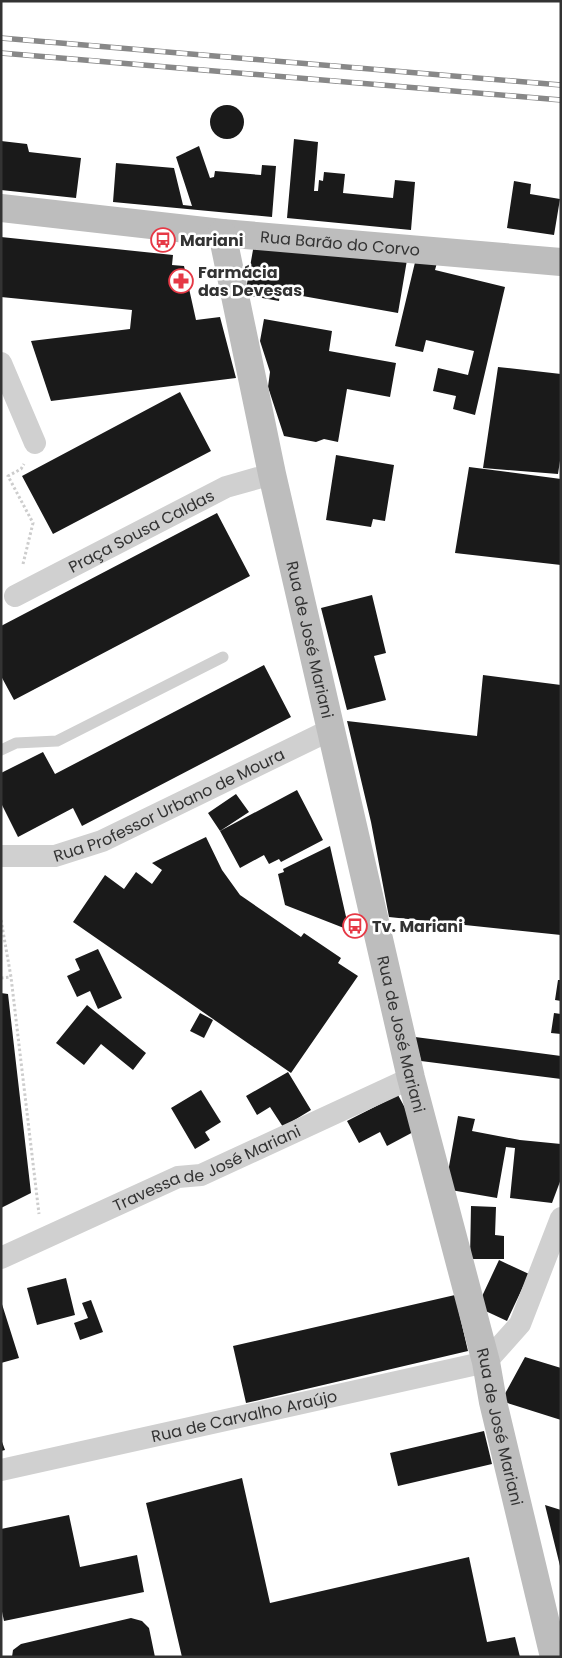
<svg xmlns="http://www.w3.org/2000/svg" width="562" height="1658" font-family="Poppins,sans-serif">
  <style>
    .building { fill: #1a1a1a }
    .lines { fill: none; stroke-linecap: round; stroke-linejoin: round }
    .path { stroke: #cdcdcd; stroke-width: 3; stroke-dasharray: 2.5 2.5; stroke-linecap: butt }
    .lane { stroke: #d0d0d0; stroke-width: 11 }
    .street { stroke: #d0d0d0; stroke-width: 22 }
    .secondary { stroke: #bdbdbd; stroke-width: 28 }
    .rail-casing { stroke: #888; stroke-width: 5.5 }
    .rail { stroke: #fff; stroke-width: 4; stroke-dasharray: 11; stroke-linecap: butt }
    .labels { text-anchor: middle; stroke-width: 5; stroke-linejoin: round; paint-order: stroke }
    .poi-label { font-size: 16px; font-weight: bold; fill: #333; stroke: #fff; text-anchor: start }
    .street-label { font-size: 16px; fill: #333; stroke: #fff }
  </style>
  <rect width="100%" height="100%" fill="#fff"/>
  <!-- building -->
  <path class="building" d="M210 122a17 17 0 1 1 34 0a17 17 0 1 1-34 0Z
    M294 139 318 142 314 191H318L319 180 323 181 324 172 345 174 343 193 393 198 395 180 415 182 411 230 287 218Z
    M1 141 27 144 29 152 81 158 76 198 1 190Z
    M199 146 210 178 214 177 215 171 261 175 262 165 276 166 272 217 113 202 116 163 174 168 183 205 192 206 176 157Z
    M514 181 531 184 530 194 560 199 554 235 507 228Z
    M256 233 407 260 398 313 280 292 279 301 245 295Z
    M1 237 173 255 172 265 184 266 196 320 220 317 236 378 51 401 31 341 130 329 132 310 1 297Z
    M417 254 438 259 435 270 505 287 475 415 453 409 456 396 433 391 438 368 468 375 474 351 426 340 423 352 395 346Z
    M264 319 332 331 329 351 396 363 390 397 347 389 338 442 324 439 316 442 284 436 268 387 270 372 260 341Z
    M498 367 561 374V454L558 474 483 468Z
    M180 392 211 451 53 534 22 476Z
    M336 455 394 465 385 521 373 519 371 527 326 520Z
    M469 467 561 479V565L455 553Z
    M217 513 250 576 14 700 1 676V626Z
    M372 595 386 653 374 656 386 700 347 710 321 608Z
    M264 665 291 717 82 826 73 808 18 837 1 803V773L43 752 55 774Z
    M483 675 561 685V935L389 917 371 822 347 721 477 736Z
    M297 790 323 840 281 862 279 859 269 864 264 855 240 868 220 831Z
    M236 794 249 812 220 831 208 813Z
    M206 837 222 870 240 895 301 937 304 933 341 958 338 963 358 976 291 1073 73 922 105 875 124 889 136 872 152 884 162 870 152 863Z
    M330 846 349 930 285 905 278 874 284 872 283 869Z
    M98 949 122 998 98 1009 90 991 77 997 67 976 80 970 75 959Z
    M558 980H561V1001L555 1000Z
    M1 993 8 994 31 1193 1 1208Z
    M87 1005 146 1053 133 1070 101 1044 84 1065 56 1043Z
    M200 1013 213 1020 204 1038 190 1031Z
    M554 1013 561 1014V1034L551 1033Z
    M415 1037 561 1056V1079L421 1061Z
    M288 1072 311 1110 283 1127 270 1107 257 1115 246 1096Z
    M201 1090 221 1122 205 1132 210 1140 195 1149 171 1108Z
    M398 1095 417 1130 387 1146 380 1132 359 1143 347 1121Z
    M458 1116 475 1119 472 1131 520 1140 561 1144V1179L552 1203 510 1198 515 1148 506 1147 497 1198 445 1189Z
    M471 1206 496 1207 495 1235 504 1236V1259H470Z
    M499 1260 529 1274 507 1321 477 1307Z
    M66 1278 75 1315 37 1325 27 1288Z
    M455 1295 468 1351 246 1403 233 1346Z
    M91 1300 103 1332 80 1340 74 1323 88 1318 82 1303Z
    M1 1301 19 1358 1 1363Z
    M525 1357 561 1368V1420L501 1401Z
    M484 1431 492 1464 398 1486 390 1453Z
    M1 1439 5 1450 1 1451Z
    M242 1478 270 1603 469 1557 487 1642 515 1637 520 1657H182L146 1503Z
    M545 1505 561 1510V1566H560Z
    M69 1515 80 1567 137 1555 144 1592 4 1621 1 1607V1529Z
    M131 1618 142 1621 149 1628 155 1657H12L13 1650 21 1644Z"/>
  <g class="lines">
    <!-- path -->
    <path class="path" d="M23 564 33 523 8 476 21 469 24 464
      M1 920 11 977 39 1214
      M1 978 11 977"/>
    <!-- lane -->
    <path class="lane" d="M1 750 16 743 57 741 223 657"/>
    <!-- street -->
    <g class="street">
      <path d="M1 363 35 443"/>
      <path id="s1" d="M15 596 226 487 272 474"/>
      <path id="s2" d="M1 856H55L102 841 330 730"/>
      <path id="s3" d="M1 1258 178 1177 201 1175 411 1078"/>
      <path id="s4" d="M1 1470 486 1362 520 1324 561 1218"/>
    </g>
    <!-- secondary -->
    <g class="secondary">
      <path id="s5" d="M1 208 222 233 561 262"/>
      <path id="s6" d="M222 233 272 474 411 1078 486 1362 493 1402 554 1657"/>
    </g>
    <!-- rail casing -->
    <g class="rail-casing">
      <path id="rail" d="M1 38 561 85
        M1 53 561 100"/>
    </g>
    <!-- rail -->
    <use href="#rail" class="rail"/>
  </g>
  <!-- icons -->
  <defs>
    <g id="bus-ring" transform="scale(1.25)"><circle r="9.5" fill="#fff" stroke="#e63946" stroke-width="1.5"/><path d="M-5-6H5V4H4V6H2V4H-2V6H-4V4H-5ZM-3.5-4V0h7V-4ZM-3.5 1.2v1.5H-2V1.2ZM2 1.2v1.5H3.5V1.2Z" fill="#e63946"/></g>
    <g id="pharmacy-ring" transform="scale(1.25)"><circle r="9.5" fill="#fff" stroke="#e63946" stroke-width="1.5"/><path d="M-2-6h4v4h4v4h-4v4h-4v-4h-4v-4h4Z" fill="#e63946"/></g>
  </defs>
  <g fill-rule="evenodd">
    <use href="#bus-ring" x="163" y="240"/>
    <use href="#pharmacy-ring" x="181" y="281"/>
    <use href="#bus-ring" x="355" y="926"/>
  </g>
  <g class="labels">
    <!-- poi labels -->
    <g class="poi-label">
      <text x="180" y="246">Mariani</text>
      <text x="198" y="278">Farmácia<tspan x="198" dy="18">das Devesas</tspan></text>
      <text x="372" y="932">Tv. Mariani</text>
    </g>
    <!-- street labels -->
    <g class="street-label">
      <text dy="6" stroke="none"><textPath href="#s5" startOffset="341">Rua Barão do Corvo</textPath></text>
      <text dy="6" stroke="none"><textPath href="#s1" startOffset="142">Praça Sousa Caldas</textPath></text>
      <text dy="6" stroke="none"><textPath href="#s6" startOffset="416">Rua de José Mariani</textPath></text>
      <text dy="6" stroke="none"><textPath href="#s2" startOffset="179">Rua Professor Urbano de Moura</textPath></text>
      <text dy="6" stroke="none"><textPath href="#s6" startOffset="821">Rua de José Mariani</textPath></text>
      <text dy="6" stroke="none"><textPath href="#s3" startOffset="225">Travessa de José Mariani</textPath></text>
      <text dy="6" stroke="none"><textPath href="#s4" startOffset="249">Rua de Carvalho Araújo</textPath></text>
      <text dy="6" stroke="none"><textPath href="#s6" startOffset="1226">Rua de José Mariani</textPath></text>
    </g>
  </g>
  <!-- border -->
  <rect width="562" height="1658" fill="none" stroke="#333333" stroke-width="5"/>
</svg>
